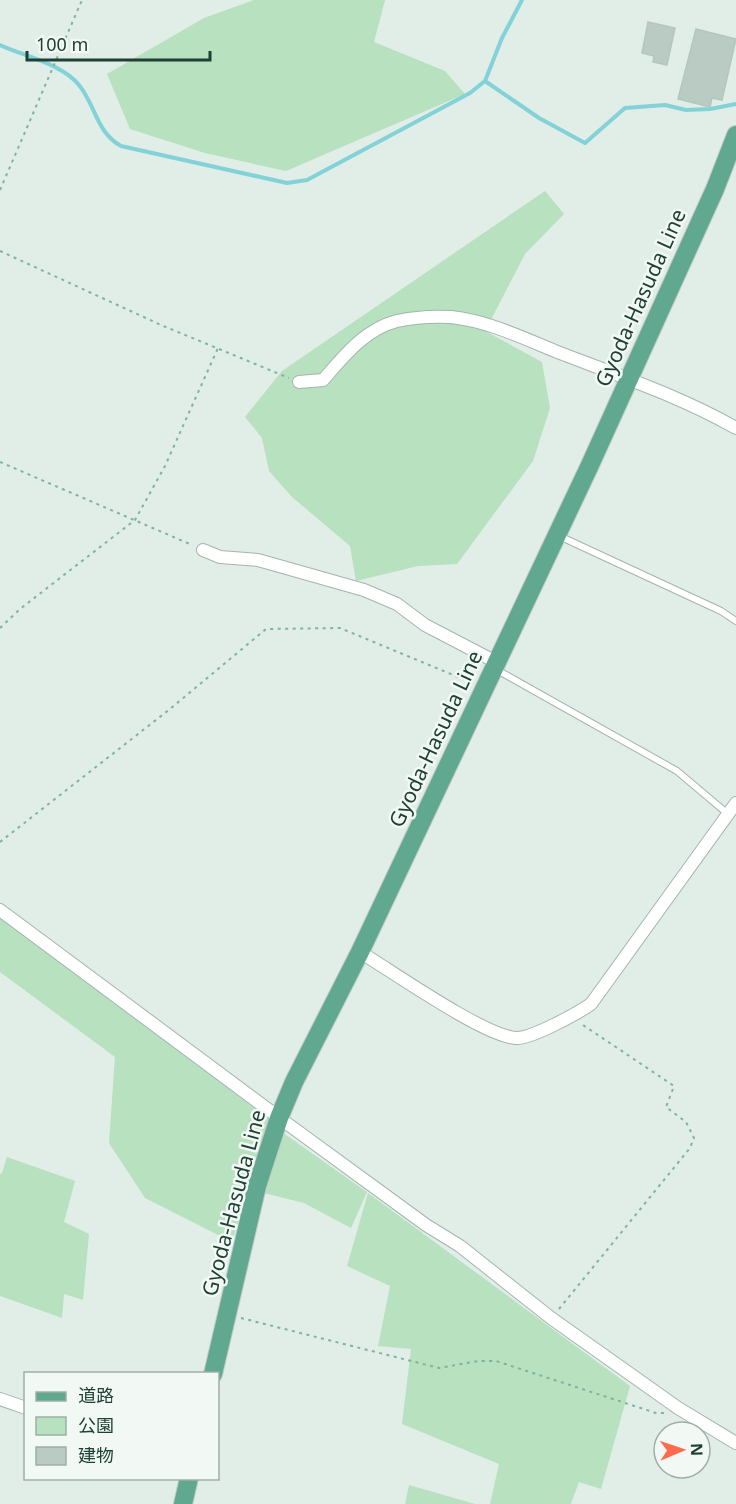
<svg xmlns="http://www.w3.org/2000/svg" width="736" height="1504" font-family="'Noto Sans','Noto Sans JP',sans-serif">
  <style>
    .green { fill: #b7e1bf }
    .lines { fill: none; stroke-linecap: round; stroke-linejoin: round }
    .stream { stroke: #83d2d8; stroke-width: 4 }
    .building { fill: #b9cbc2; stroke: #b3c8bd; stroke-width: 1.5 }
    .service-casing { stroke: #a3b6ae; stroke-width: 8 }
    .minor-casing { stroke: #a3b6ae; stroke-width: 14 }
    .primary-casing { stroke: #c0cac6; stroke-width: 20 }
    .path { stroke: #7eb49f; stroke-width: 2; stroke-dasharray: 3 4.5; stroke-linecap: butt }
    .service { stroke: #fff; stroke-width: 6 }
    .minor { stroke: #fff; stroke-width: 12 }
    .primary { stroke: #61a890; stroke-width: 18 }
    .labels { text-anchor: middle; stroke-width: 5; stroke-linejoin: round; paint-order: stroke }
    .street-label { font-size: 21px; fill: #1f4035; stroke: #f2f9f5 }
  </style>
  <rect width="100%" height="100%" fill="#e1ede7"/>
  <!-- green -->
  <path class="green" d="M254 0H385L374 42 445 71 465 94 286 171 205 153 130 129 107 74 204 18Z
    M545 191 564 214 525 254 485 331 542 362 550 408 533 461 457 564 418 566 356 581 350 546 292 497 269 471 262 438 245 417 282 371Z
    M0 917 269 1119 232 1242 145 1198 109 1143 115 1057 0 972Z
    M283 1133 367 1192 351 1228 304 1203 264 1193Z
    M7 1157 75 1181 64 1222 89 1234 83 1300 64 1294 62 1318 0 1296V1174L2 1173Z
    M368 1193 630 1386 601 1489 579 1482 571 1504H490L499 1464 402 1424 411 1349 378 1346 390 1286 347 1266Z
    M409 1485 475 1504H405Z"/>
  <g class="lines">
    <!-- stream -->
    <path class="stream" d="M0 45C24 56 62 64 79 85 96 106 96 132 121 146L287 183 307 180 470 93 485 81 502 38 522 0
      M485 81 539 118 585 143 625 108 665 105 686 110 710 109 736 104"/>
  </g>
  <!-- building -->
  <path class="building" d="M648 22 675 28 667 65 653 62 654 56 642 53Z
    M696 29 736 39 722 100 712 98 710 107 678 99Z"/>
  <g class="lines">
    <!-- service casing -->
    <g class="service-casing">
      <path id="service" d="M557 535 721 611 736 621
        M497 670 677 771 728 814"/>
    </g>
    <!-- minor casing -->
    <g class="minor-casing">
      <path id="minor" d="M299 382 323 380C344 356 365 329 397 321 415 317 433 316 451 317 489 321 525 339 560 353 620 376 679 396 736 428
        M203 550 220 557 258 560 364 590 397 604 425 625 496 662
        M0 910 285 1122 426 1225 460 1246 551 1318 678 1408 736 1443
        M360 952C393 972 484 1036 516 1038 531 1039 578 1013 591 1004L736 803
        M0 1399 26 1408"/>
    </g>
    <!-- primary casing -->
    <g class="primary-casing">
      <path id="primary" d="M213 1374 257 1186 279 1118 294 1082 360 952 590 465 715 189 736 135
        M183 1504 189 1478"/>
    </g>
    <!-- path -->
    <path class="path" d="M0 190 82 0
      M0 251 161 325 289 378
      M0 462 192 545
      M0 628 20 609 135 520 165 466 218 348
      M0 842 170 709 266 629 340 628 470 682
      M559 1309 690 1148 694 1138 686 1122 666 1107 674 1086 580 1023
      M241 1318 439 1368 478 1361H496L656 1413H665"/>
    <!-- service -->
    <use href="#service" class="service"/>
    <!-- minor -->
    <use href="#minor" class="minor"/>
    <!-- primary -->
    <use href="#primary" class="primary"/>
  </g>
  <g class="labels">
    <!-- street labels -->
    <g class="street-label">
      <text transform="translate(641 298) rotate(-66)" y="7">Gyoda-Hasuda Line</text>
      <text transform="translate(436 739) rotate(-65)" y="7">Gyoda-Hasuda Line</text>
      <text transform="translate(234 1203) rotate(-75)" y="7">Gyoda-Hasuda Line</text>
    </g>
  </g>
  <!-- legend -->
  <rect x="24" y="1372" width="195" height="108" fill="#f2f9f5" stroke="#9eafa8" stroke-width="1.5"/>
  <rect x="36" y="1392" width="30" height="9" fill="#61a890" stroke="#9eafa8" stroke-width="1.5"/>
  <text x="78" y="1402" font-size="18" fill="#1f4035">道路</text>
  <rect x="36" y="1417" width="30" height="18" fill="#b7e1bf" stroke="#9eafa8" stroke-width="1.5"/>
  <text x="78" y="1432" font-size="18" fill="#1f4035">公園</text>
  <rect x="36" y="1447" width="30" height="18" fill="#b9cbc2" stroke="#9eafa8" stroke-width="1.5"/>
  <text x="78" y="1462" font-size="18" fill="#1f4035">建物</text>
  <!-- north arrow -->
  <g transform="translate(682 1450) rotate(88)"><circle r="28" fill="#f2f9f5" stroke="#9eafa8" stroke-width="1.5"/>
  <path d="M0-4.5L10 22L0 15L-10 22Z" fill="#ff6b4d"/>
  <text y="-9" font-size="16" font-weight="bold" text-anchor="middle" fill="#1f4035">N</text>
  </g>
  <!-- scale -->
  <path d="M27 51v9h183v-9" fill="none" stroke="#1f4035" stroke-width="3"/>
  <text x="36" y="51" font-size="18" fill="#1f4035" stroke="#f2f9f5" stroke-width="4.5" paint-order="stroke">100 m</text>
</svg>
